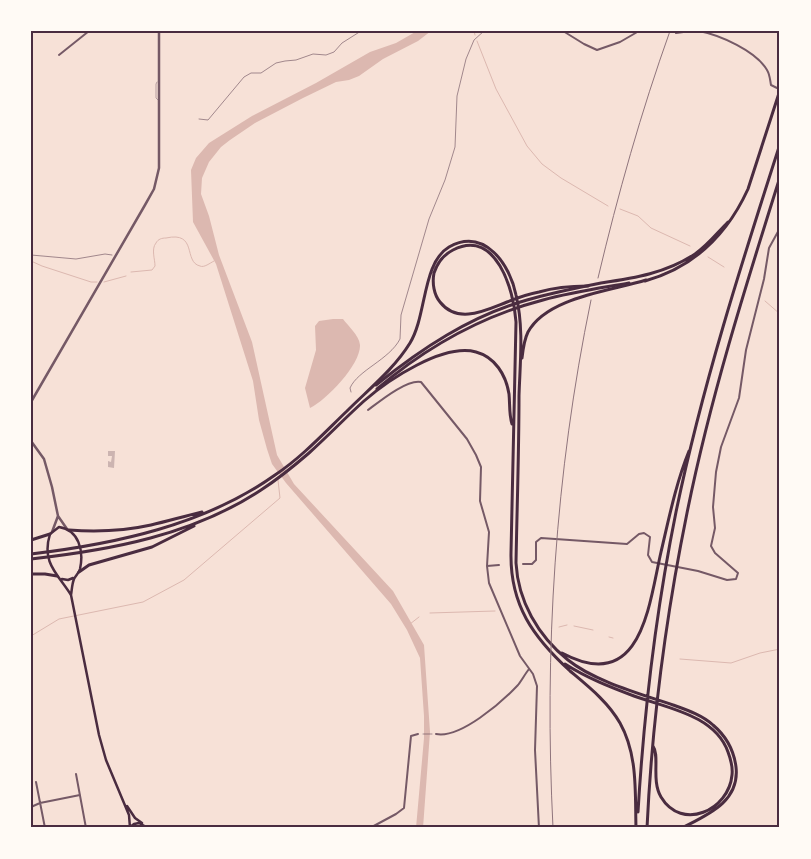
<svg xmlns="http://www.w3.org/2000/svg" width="811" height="859" font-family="'PT Sans Narrow',sans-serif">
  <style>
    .water { fill: #dcb8b0 }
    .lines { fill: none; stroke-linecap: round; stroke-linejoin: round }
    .stream { stroke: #dcb8b0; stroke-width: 1 }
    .building { fill: #ccb4b1 }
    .path { stroke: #4a2c40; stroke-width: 0.5 }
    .service { stroke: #755966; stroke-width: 0.5 }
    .minor { stroke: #755966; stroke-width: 2 }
    .tertiary { stroke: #755966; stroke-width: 2.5 }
    .secondary { stroke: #4a2c40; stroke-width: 2.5 }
    .trunk { stroke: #4a2c40; stroke-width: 3 }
    .motorway { stroke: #4a2c40; stroke-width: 3 }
    .rail { stroke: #8f747c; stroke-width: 1 }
    .neatline { fill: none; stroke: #4a2c40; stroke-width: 2 }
  </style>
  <rect width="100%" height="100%" fill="#f7e1d7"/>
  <!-- water -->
  <path class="water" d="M417 31H431L418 41 383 59 359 76 349 80 336 82 303 98 255 123 230 140 221 147 209 162 202 178 201 194 209 216 219 255 252 342 277 455 294 484 393 591 424 645 430 732 423 828H416L424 738V716L420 658 407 630 391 604 286 483 272 464 267 449 259 420 253 381 216 264 193 222 191 170 196 158 209 143 252 116 316 83 370 52 396 43Z
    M333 319H343C348 326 359 335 360 345 361 364 327 400 310 408L305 388 316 350 315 326 319 321Z"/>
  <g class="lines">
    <!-- stream -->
    <path class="stream" d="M474 31 475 35
      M477 41 496 89 527 146 542 164 561 178 608 206
      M620 209 638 216 651 228 690 246
      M708 257 724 267
      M31 261 42 266 91 282H97
      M131 272 152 270 155 266C155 259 151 249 156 243 158 239 162 238 166 238 198 231 183 262 200 266 204 268 210 263 214 261
      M104 282 126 276
      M765 301 780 314
      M430 613 495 611
      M410 624 419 617
      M574 626 593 630
      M559 627 567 625
      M31 636 59 619 143 602 184 580 280 498 278 480
      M609 637 613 638
      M680 659 731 663 760 653 780 649"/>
  </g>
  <!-- building -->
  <path class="building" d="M108 451H115L114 468 108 467V461L111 462 112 456H108Z"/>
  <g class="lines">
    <!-- path -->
    <path class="path" d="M199 119 208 120 244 77 251 73H261L276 63 285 61 296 60 313 54 326 55 334 52 342 43 361 31
      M31 255 76 259 105 254 112 255
      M351 392 350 388C358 370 389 360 400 339L401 315 429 219 445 180 455 147 457 96 466 59 474 40 484 31
      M423 734H432"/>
    <!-- service -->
    <path class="service" d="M157 82 156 84V98L158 100"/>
    <!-- minor -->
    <path class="minor" d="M563 31 584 44 597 50 620 42 639 31
      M699 31C720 35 756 51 767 70 770 75 770 80 771 85L777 88
      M676 33 691 31
      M59 55 89 31
      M368 410C380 401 407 379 421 382L467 439 476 455 481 467 480 501 489 532 487 566 489 583 520 656 533 674 537 686 535 750 539 828
      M523 564H532L536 560V542L541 538 627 544 639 534 644 533 650 537 648 555 652 562 698 571 727 580 736 579 738 573 715 553 711 546 715 528 713 507 716 472 721 447 739 398 746 350 764 279 769 248 780 228
      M487 566 499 565
      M436 734C460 739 502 702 518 685 522 680 525 674 529 669
      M76 774 86 828
      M36 782 45 828
      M31 807 40 803 80 795
      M370 828 396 814 404 808 411 736 418 734"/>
    <!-- tertiary -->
    <path class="tertiary" d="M31 402 145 205 154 189 159 168V31
      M31 441 44 459 52 487 58 516 67 529
      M52 532 58 516"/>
    <!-- secondary -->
    <path class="secondary" d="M62 579 68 580 73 578
      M71 595C58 574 41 563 50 534L59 527C79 530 84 551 80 569 79 573 76 575 74 579 72 584 72 589 71 595L99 735 106 760 129 815 130 828
      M127 806 135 818 142 823
      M130 827 134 824 139 823 148 828"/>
    <!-- trunk -->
    <path class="trunk" d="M645 281C695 267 727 235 748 189L780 90
      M376 385C421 349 470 316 527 300 551 293 576 288 601 283 635 278 666 273 695 254 708 245 717 233 728 222
      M377 389C425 348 482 316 543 300 572 292 601 288 629 283"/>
    <!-- motorway -->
    <path class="motorway" d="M588 286C572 286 556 287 539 292 528 294 517 298 507 302 486 310 458 325 440 302 434 295 432 283 434 273 437 264 443 255 453 250 496 228 514 290 516 322L511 553C510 605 533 637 570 671 589 687 608 702 620 723 638 755 635 793 636 828
      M522 358C523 349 524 340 528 332 547 297 611 291 646 280
      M69 530C96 532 124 531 151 525 168 521 185 516 202 512
      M31 540 50 534
      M31 554C115 544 205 525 275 475 302 457 324 433 347 411 369 389 394 369 410 343 427 315 422 263 449 247 485 227 510 265 516 295 524 328 520 363 519 396 519 452 517 507 516 563 518 601 538 636 568 660 594 681 641 694 673 705 687 710 702 715 713 725 726 736 734 751 736 767 740 802 707 815 682 828
      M31 559C111 550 193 535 261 490 278 479 294 466 309 453 328 436 345 418 364 401 388 380 443 343 476 352 495 357 506 375 509 394 510 404 509 415 512 424
      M79 572 89 565 152 547 194 526
      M31 574H45L57 576
      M562 653C642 696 649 604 661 552 669 518 676 483 689 451
      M565 664C587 678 610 687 634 696 667 708 715 715 728 752 731 760 733 767 732 775 729 810 682 832 661 797 651 780 660 756 653 746
      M638 812C644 711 656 611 676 512 702 387 741 265 780 144
      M647 828C652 722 666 616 687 513 710 399 745 288 780 177"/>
    <!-- rail -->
    <path class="rail" d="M598 278C618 194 641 112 670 31
      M553 828C544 651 555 474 591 300"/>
  </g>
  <!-- border -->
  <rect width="811" height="859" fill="none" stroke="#fffaf5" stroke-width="65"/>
  <rect x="32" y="32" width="746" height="794" class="neatline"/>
</svg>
